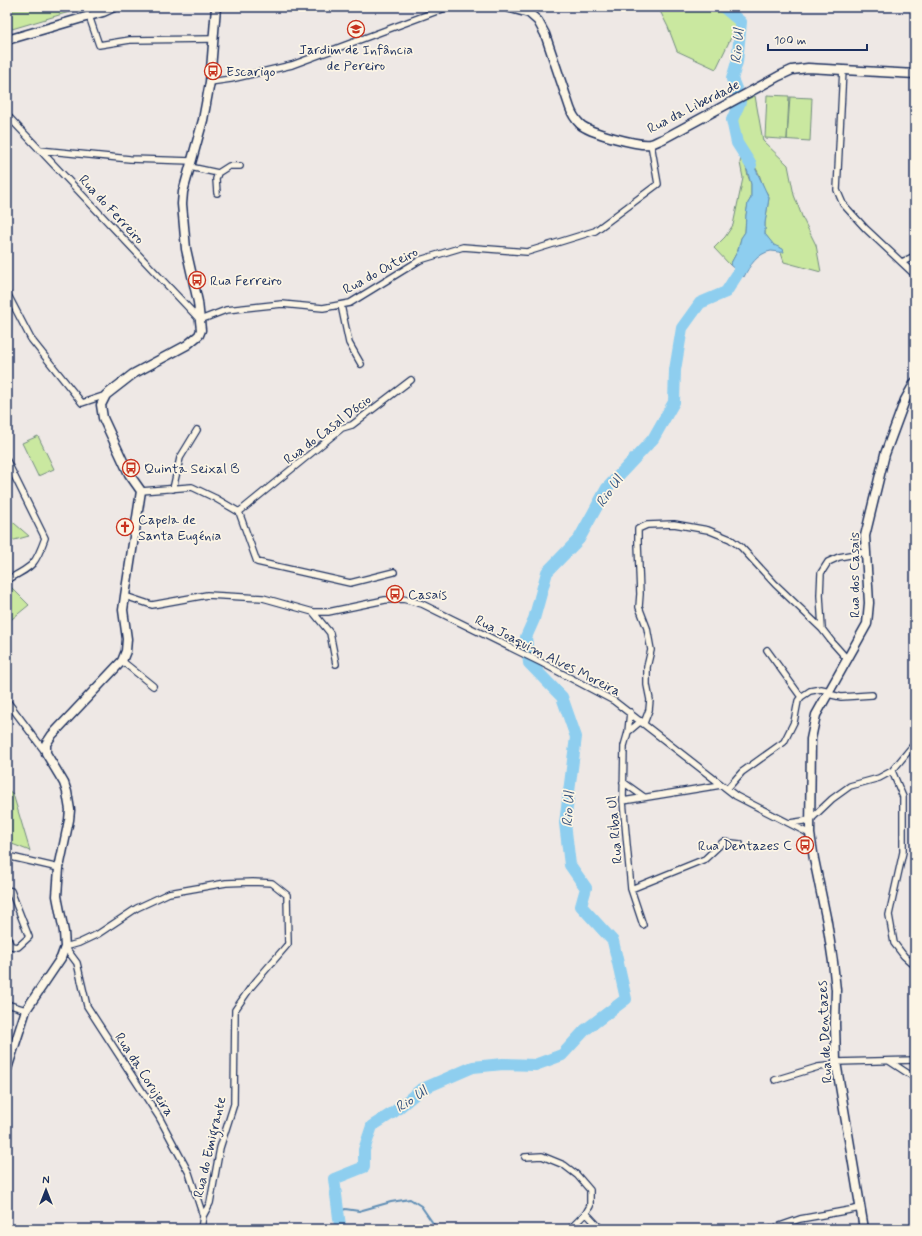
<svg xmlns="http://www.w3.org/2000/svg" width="922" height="1236" font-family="Mynerve,sans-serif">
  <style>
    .green { fill: #cae8a0; stroke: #728c7f }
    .water { fill: #8eceef; stroke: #608eb5 }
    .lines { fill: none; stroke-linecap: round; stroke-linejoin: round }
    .stream { stroke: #608eb5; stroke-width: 2 }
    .river { stroke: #8eceef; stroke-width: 12 }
    .street-casing { stroke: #1b2f5e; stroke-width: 8 }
    .secondary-casing { stroke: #1b2f5e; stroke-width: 11 }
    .street { stroke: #fcf5e5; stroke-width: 5.5 }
    .secondary { stroke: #fcf5e5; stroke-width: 8 }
    .labels { text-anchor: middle; stroke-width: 3.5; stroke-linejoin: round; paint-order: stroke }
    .poi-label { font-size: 14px; fill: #1b2f5e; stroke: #fcf5e5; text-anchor: start }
    .street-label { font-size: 14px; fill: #1b2f5e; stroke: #fcf5e5 }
    .water-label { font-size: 15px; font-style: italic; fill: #385782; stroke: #fcf5e5 }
  </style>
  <rect width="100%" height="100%" fill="#eee8e5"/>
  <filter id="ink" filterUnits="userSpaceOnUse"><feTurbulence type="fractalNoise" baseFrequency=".025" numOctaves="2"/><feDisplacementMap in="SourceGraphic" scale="8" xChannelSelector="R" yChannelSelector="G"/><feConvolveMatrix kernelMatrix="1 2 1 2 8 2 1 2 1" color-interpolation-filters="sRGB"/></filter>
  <g filter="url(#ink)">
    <!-- green -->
    <path class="green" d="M7 7H75L76 10 12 29 7 18Z
      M658 7H716L737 25 716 69 677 51 668 27Z
      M767 95 789 96 787 139 790 97 812 98 810 141 765 138Z
      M755 96 763 141 788 165 794 195 803 219 816 245 821 272 784 262 781 253 774 246 765 234V223L769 198 767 193 764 189 759 174 751 159 742 151 748 176 751 184V198L748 203 746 215 745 232 741 238 738 250 730 265 714 248 725 237 733 225 743 178 740 163 742 151 737 143 732 120 740 102Z
      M38 436 54 469 38 476 22 443Z
      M7 517 29 536 7 542Z
      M7 583 29 605 7 623Z
      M7 789 13 794 30 851 7 842Z"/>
    <!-- water -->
    <path class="water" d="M742 151 751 159 769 198 765 223V234L774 245 783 249 784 252C779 253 775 251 771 251 758 253 749 266 744 277L730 265 738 250 741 238 745 232 746 215 748 203 751 198V184Z"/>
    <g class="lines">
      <!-- stream -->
      <path class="stream" d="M338 1214 345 1209 359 1211 391 1202 410 1199 421 1206 437 1229
        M914 1229H915"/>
      <!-- river -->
      <path class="river" d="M723 7 741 22 737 62 732 79 737 91
        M740 102 732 120 737 143 751 165
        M338 1229 340 1226 334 1179 364 1167V1150L372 1126 394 1112 420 1090 473 1067 503 1064 535 1065 562 1055 585 1030 626 999 613 941 581 906 586 888 570 865 565 823 576 737 562 697 529 663 526 637 534 619 547 572 579 539 607 488 653 439 674 402 675 370 682 328 700 303 726 292 747 259"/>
      <!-- street casing -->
      <g class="street-casing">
        <path id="street" d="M89 16 99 45 130 40 213 39
          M843 69 837 190 843 204 866 229 915 275
          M210 82 231 79 292 65 448 7
          M7 115 200 320 226 310 282 304 323 308 350 303 420 260 463 247 527 252 595 231 658 184 651 144
          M39 150 130 159 192 161
          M190 167 218 173
          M217 193 216 179 218 173 229 166H240
          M902 262 915 256
          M7 293 31 339 82 403 106 395
          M341 305 349 343 361 364
          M7 461 45 538C35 566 33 566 7 580
          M173 489 180 458 197 430
          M141 491 192 487 215 498 239 512 257 562 350 583 394 572
          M239 512 342 428 352 425 411 380
          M125 596 152 605 207 595 263 598 313 612H328L385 600 403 599 422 604 542 663 614 701 736 796 810 834
          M313 612 330 633 336 664
          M767 650 801 697
          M848 660 832 642 822 629 820 595 821 573 828 562 839 557 866 552
          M122 661 153 686
          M828 694 841 697 872 695
          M7 701 46 753
          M630 712 628 732 624 746 623 801 631 889 643 925
          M644 723 649 710 650 700 647 685V667L651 650 647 628 639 607 640 594 638 543V529L647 525 674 524 708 530 730 539 741 547 775 584 822 629
          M628 732 641 721
          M892 771 903 797V852L889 915 894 943 904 956 915 966
          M623 782 644 797
          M727 789 742 772 784 742 794 722 798 701 801 697 810 691 821 689 830 691
          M623 801 721 785
          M790 823 810 820 832 799 850 786 879 778 892 771 915 743
          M7 856 59 868
          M631 889 705 859 723 842 740 844
          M7 890 11 891 29 937 18 947 11 946 7 937
          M7 1004 26 1010
          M889 1061 915 1078
          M836 1062 915 1060
          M775 1080 818 1067 837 1065
          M525 1157 542 1156 564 1165 577 1175 590 1190V1206L586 1213 601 1229
          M201 1229 203 1216 210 1203 220 1148 234 1104 235 1010 251 987 288 944 287 895 272 883 253 882 226 883 169 893 137 908 98 934 79 943 65 947 77 963 87 1006 159 1117 189 1173 203 1216
          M570 1229 586 1213
          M771 1229 800 1219 861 1208"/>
      </g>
      <!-- secondary casing -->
      <g class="secondary-casing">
        <path id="secondary" d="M507 7 529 13 538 21 545 34 570 108C572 114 575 119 580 124 589 133 639 146 651 144 655 143 659 140 663 139L779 76 792 70 808 68 915 74
          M7 40 103 12 114 7
          M7 1069 26 1010 61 958 65 947 64 932 57 896 59 868 69 820 70 810 67 792 64 783 46 753V744L52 735 122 661 126 651 127 639 123 610 125 596 141 491 129 474 103 418 101 405 106 395 133 374 187 345 199 335 201 330 198 302 186 249 182 204 183 192 203 120 210 82 216 7
          M864 1229 836 1062 835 1024 836 990 833 962 827 922 814 859 810 834 811 739 816 715 867 624 869 603 865 536 885 454 905 400 915 382"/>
      </g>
      <!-- street -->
      <use href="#street" class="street"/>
      <!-- secondary -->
      <use href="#secondary" class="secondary"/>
    </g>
  </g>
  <!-- icons -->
  <defs>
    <g id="school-ring" transform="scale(0.9)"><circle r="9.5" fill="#fcf5e5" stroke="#c8321e" stroke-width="1.5"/><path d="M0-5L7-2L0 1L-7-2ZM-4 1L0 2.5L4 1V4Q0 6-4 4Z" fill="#c8321e"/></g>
    <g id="bus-ring" transform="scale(0.9)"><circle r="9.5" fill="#fcf5e5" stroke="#c8321e" stroke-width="1.5"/><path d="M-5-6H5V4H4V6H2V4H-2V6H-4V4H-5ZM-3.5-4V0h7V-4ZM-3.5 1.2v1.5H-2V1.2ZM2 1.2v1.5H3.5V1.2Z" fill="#c8321e"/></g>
    <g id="church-ring" transform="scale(0.9)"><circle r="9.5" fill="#fcf5e5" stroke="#c8321e" stroke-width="1.5"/><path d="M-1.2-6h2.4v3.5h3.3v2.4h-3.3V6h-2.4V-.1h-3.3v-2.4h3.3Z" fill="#c8321e"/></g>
  </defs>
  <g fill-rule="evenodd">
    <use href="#school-ring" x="356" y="29"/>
    <use href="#bus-ring" x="213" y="71"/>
    <use href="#bus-ring" x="197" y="280"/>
    <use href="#bus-ring" x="131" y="468"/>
    <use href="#church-ring" x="125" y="527"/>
    <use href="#bus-ring" x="395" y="594"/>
    <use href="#bus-ring" x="805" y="845"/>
  </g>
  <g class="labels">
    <!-- poi labels -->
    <g class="poi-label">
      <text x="356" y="54" text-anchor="middle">Jardim de Infância<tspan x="356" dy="16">de Pereiro</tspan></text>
      <text x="226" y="76">Escarigo</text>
      <text x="210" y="285">Rua Ferreiro</text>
      <text x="144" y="473">Quinta Seixal B</text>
      <text x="138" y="524">Capela de<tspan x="138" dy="16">Santa Eugénia</tspan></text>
      <text x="408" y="599">Casais</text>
      <text x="792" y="850" text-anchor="end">Rua Dentazes C</text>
    </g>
    <!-- street labels -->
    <g class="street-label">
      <text transform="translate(693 106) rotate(-27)" y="5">Rua da Liberdade</text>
      <text transform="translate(112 209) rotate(47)" y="5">Rua do Ferreiro</text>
      <text transform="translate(380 270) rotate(-29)" y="5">Rua do Outeiro</text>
      <text transform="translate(327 429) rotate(-37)" y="5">Rua do Casal Dócio</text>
      <text transform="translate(854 575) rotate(-90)" y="5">Rua dos Casais</text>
      <text transform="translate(548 655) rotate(27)" y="5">Rua Joaquim Alves Moreira</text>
      <text transform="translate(614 830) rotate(-95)" y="5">Rua Riba Ul</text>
      <text transform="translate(824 1032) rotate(-93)" y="5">Rua de Dentazes</text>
      <text transform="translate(145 1074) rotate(57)" y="5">Rua da Corujeira</text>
      <text transform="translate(209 1147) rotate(-77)" y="5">Rua do Emigrante</text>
    </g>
    <!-- water labels -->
    <g class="water-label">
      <text transform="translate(737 46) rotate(-84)" y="5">Rio Ul</text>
      <text transform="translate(609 491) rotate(-54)" y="5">Rio Ul</text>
      <text transform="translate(568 809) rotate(-86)" y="5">Rio Ul</text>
      <text transform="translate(411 1099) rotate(-33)" y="5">Rio Ul</text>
    </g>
  </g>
  <!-- margin -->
  <rect width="922" height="1236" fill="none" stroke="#fcf5e5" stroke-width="24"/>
  <rect x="12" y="12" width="898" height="1212" fill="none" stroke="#1b2f5e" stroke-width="1.5" filter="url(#ink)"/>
  <!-- north arrow -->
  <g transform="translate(46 1190)" stroke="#fcf5e5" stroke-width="3" paint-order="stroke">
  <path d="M0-3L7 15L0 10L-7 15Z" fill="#1b2f5e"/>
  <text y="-6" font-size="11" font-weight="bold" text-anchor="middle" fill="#1b2f5e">N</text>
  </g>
  <!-- scale -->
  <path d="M768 44v6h99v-6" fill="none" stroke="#1b2f5e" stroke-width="2"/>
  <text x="774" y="44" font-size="12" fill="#1b2f5e" stroke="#fcf5e5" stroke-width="3" paint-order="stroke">100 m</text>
</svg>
